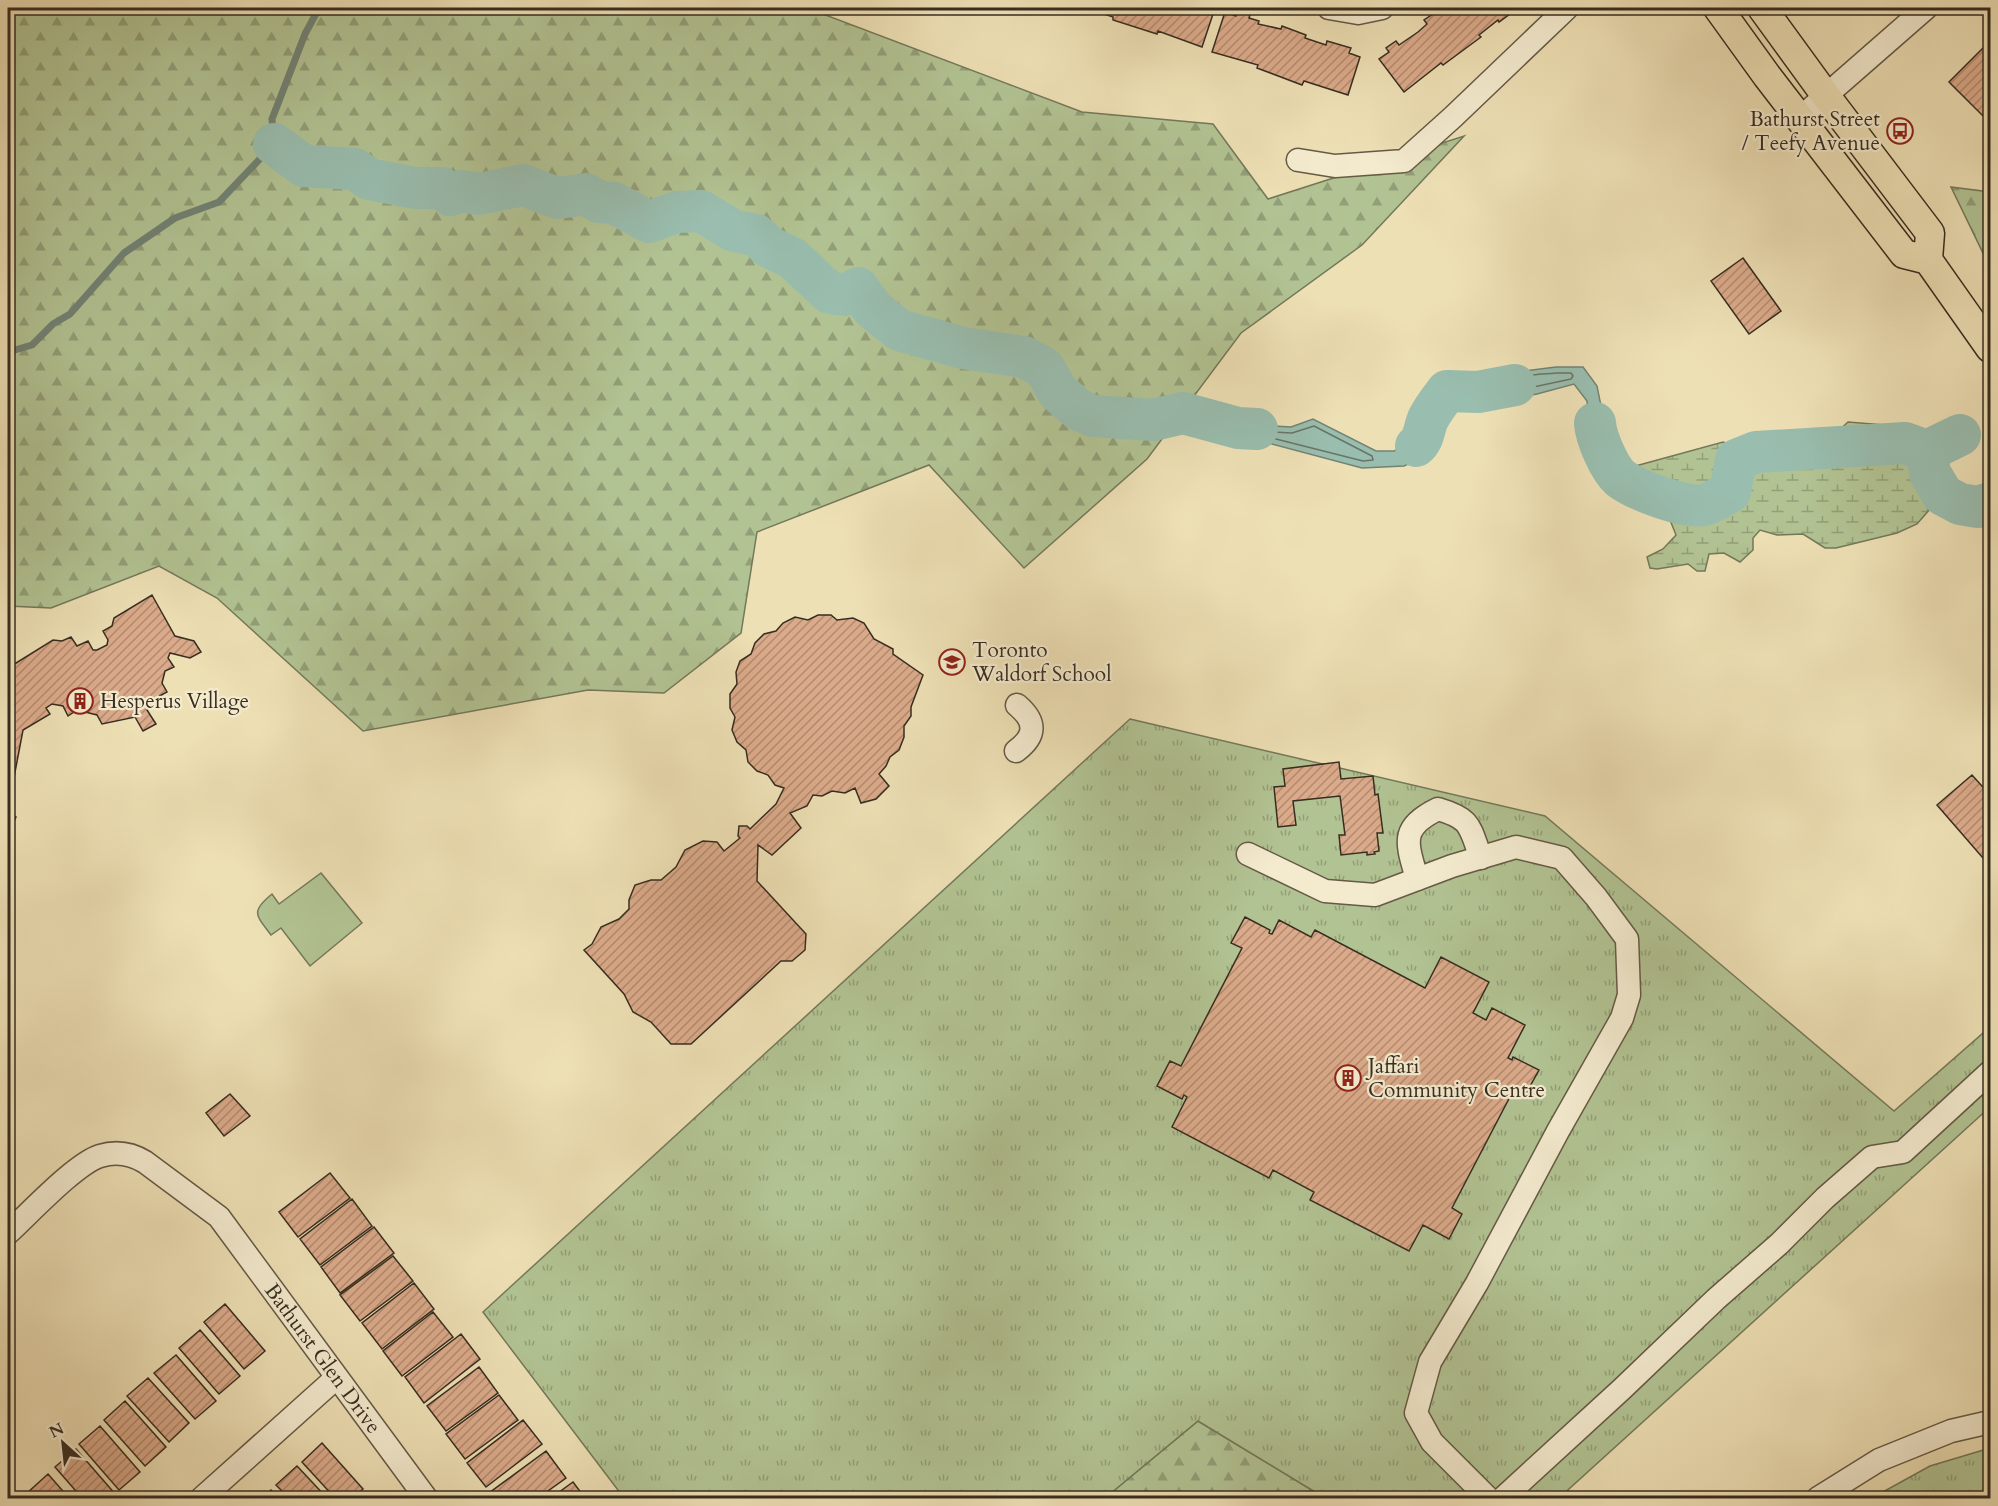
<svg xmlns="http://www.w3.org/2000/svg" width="1998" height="1506" font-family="Cardo,serif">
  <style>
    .green { fill: #b2c393; stroke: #74785a; stroke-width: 1.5 }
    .forest { fill: url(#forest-firs); stroke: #74785a; stroke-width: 1.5 }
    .wetland { fill: url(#wetland-marsh); stroke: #74785a; stroke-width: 1.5 }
    .park { fill: url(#park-tufts); stroke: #74785a; stroke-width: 1.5 }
    .water { fill: #99bdae; stroke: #728375; stroke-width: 1.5 }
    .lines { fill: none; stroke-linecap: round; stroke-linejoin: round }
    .shore { stroke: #687567; stroke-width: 1.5 }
    .stream { stroke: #728375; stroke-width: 7 }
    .river { stroke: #99bdae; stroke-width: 42 }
    .building { fill: url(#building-hatch); stroke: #372d20; stroke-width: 1.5 }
    .minor-casing { stroke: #655a45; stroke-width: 25 }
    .major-casing { stroke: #372d20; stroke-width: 31 }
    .minor { stroke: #f4ebcf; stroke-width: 22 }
    .major { stroke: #eee0b5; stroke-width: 28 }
    .labels { text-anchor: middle; stroke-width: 4.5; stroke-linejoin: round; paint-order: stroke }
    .poi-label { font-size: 21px; fill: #372d20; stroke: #f4ebcf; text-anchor: start }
    .street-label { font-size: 21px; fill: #372d20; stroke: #f4ebcf }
  </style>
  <defs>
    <pattern id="forest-firs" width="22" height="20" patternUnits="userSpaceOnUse" patternTransform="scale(1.5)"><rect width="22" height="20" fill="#b2c393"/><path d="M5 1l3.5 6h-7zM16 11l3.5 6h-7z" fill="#929f78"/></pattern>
    <pattern id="wetland-marsh" width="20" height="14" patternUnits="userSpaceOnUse" patternTransform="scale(1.5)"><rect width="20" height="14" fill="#b2c393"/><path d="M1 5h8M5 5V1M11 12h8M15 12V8" fill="none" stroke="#929f78"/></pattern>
    <pattern id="park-tufts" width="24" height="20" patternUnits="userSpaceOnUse" patternTransform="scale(1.5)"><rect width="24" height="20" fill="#b2c393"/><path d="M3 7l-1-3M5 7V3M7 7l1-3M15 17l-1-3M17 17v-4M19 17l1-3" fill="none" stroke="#929f78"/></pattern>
    <pattern id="building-hatch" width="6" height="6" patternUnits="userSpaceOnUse" patternTransform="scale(1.5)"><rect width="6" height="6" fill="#dbaa8a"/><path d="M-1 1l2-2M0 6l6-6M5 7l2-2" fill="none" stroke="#b28b70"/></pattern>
  </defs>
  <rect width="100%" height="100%" fill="#eee0b5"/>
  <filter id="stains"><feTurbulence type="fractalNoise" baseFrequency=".00333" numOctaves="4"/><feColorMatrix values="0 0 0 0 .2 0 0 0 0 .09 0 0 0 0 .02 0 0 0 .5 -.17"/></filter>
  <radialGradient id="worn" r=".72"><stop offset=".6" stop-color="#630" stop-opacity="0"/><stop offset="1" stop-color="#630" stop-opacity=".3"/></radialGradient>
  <!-- green -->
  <path class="green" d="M321 873 362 923 310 966 281 928 271 935C256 915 250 912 272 894L279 904Z"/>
  <!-- forest -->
  <path class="forest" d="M8 8H807L1082 112 1213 124 1268 199 1464 136 1362 245 1241 333 1147 459 1024 568 929 465 757 532 741 633 664 693 588 690 363 731 217 598 159 566 51 608 8 606Z
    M1951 187 1990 192V263L1983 253Z
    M1198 1421 1325 1498H1105Z"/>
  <!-- wetland -->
  <path class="wetland" d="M1848 422 1897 426 1923 440 1948 441 1940 457 1939 473 1960 493 1978 500V507L1973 512C1958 515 1945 507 1930 509L1917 524 1897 533 1836 548H1825L1803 534 1777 535 1760 530 1753 538V550L1740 562 1724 553 1709 554 1705 571H1697L1688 564 1657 569 1650 568 1647 557 1663 549 1676 535 1668 515 1671 505 1612 482 1621 470 1723 442 1747 451 1757 447 1772 450 1810 437 1835 434Z"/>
  <!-- park -->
  <path class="park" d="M1130 719 1545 816 1894 1111 1990 1027V1107L1559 1498H1325L1198 1421 1105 1498H624L483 1312Z
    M1990 1448V1498H1872L1930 1466Z"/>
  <!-- water -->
  <path class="water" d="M1556 367H1583L1597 386 1602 411 1600 422 1621 470 1612 482 1597 463 1589 428 1587 401 1574 384 1537 394 1451 409 1430 436 1421 458 1404 466 1362 468 1257 440 1225 437 1204 429 1200 422 1202 417 1212 411 1223 419 1238 424 1291 427 1313 419 1376 451H1394L1412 444 1420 426 1422 408 1435 399 1461 391 1468 379 1484 387 1505 382 1515 372Z"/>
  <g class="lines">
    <!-- shore -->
    <path class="shore" d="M1556 373H1571L1573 376 1571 379 1510 392 1507 390C1515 373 1538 375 1556 373Z
      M1442 403 1444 408 1432 425H1428V411Z
      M1314 426 1372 456 1373 460 1363 461 1272 438 1270 435 1272 432 1292 433Z"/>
    <!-- stream -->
    <path class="stream" d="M8 352 32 345 53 324 70 314 124 253 175 218 219 202 274 144 272 119 305 34 319 8"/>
    <!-- river -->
    <path class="river" d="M274 144 304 166 355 169 369 179 415 188H442L450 195 461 191 479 194 523 185 557 198 586 194 599 202 614 203 649 222 677 212 701 211 734 231 756 235 769 247 792 258 830 293 845 295 858 288 873 309 899 330 963 348 1024 357 1044 368 1058 392 1079 410 1093 416 1153 420 1183 413 1238 428 1257 429
      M1595 423C1596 438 1609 468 1620 478 1635 490 1686 509 1704 505 1713 503 1722 496 1730 492L1736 460 1756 452 1905 443 1927 451 1960 435
      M1416 446C1424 440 1424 428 1428 419 1433 409 1440 400 1447 391L1478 392 1515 385
      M1927 451 1930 473 1943 495 1960 504 1978 507 1990 503"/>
  </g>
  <!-- building -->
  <path class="building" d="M1072 8H1215L1202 47 1158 31 1157 34 1113 20V17L1090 9 1089 13Z
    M1442 8 1447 10 1450 8H1518L1499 22 1498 20 1479 35 1481 37 1443 65 1441 63 1404 92 1379 59 1389 52 1386 48 1396 41 1399 45 1418 32 1427 24 1424 20Z
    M1238 11 1250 15 1249 18 1259 21 1258 24 1281 29 1282 26 1306 35 1305 38 1326 45 1327 41 1351 48 1349 53 1360 57 1348 95 1304 81 1302 85 1257 68 1258 65 1212 52 1225 12 1236 16Z
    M1990 41V108L1983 116 1949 82Z
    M1743 258 1781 311 1749 334 1711 281Z
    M152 595 175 636 194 641 201 652 190 658 170 653 168 658 174 667 165 671 162 683 167 692 154 699 151 708 147 710 156 724 143 731 135 717 102 724 97 715 77 710 68 716 63 706 52 704 46 708 50 714 23 730 8 809V668L53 640 62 641 71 637 77 646 88 641 93 650H97L107 645 108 640 103 631 112 626 114 618Z
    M818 615H831L837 620 853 618 864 623 874 639 893 649V654L923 675 911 707V716L904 726V737L899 750 890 757 886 766 879 774 889 786 876 799 861 803 855 788 845 793 832 791 822 796 813 795 807 806 790 813 801 828 772 855 758 845 757 881 806 934 805 950 792 961H781L691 1044H671L651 1022 633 1012 624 994 584 950 592 944 601 927 619 919 629 909V900L635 885 651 880H661L676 867 685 850 703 841 717 842 724 851 740 838 738 836 739 826H747L750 829 776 804 784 788 775 785 768 775 757 771 748 762 746 750 737 742 732 730 735 717 730 708V694L737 684 736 672 740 661 751 654 755 643 764 634 776 631 783 623 795 617 808 620Z
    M1339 762 1341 779 1373 776 1375 795 1378 794 1383 833H1377L1379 851 1374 852 1375 854 1367 855V852L1341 855 1339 835H1345L1340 796 1293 801 1296 825 1278 827 1274 787 1285 786 1283 769Z
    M1972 775 1990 795V863L1989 865 1937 805Z
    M8 811 16 817 8 834Z
    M1245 917 1270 930 1269 933 1272 934 1279 920 1311 937 1315 930 1425 988 1441 957 1489 982 1473 1013 1486 1020 1492 1008 1525 1025 1508 1058 1512 1060 1513 1057 1539 1070 1524 1097 1513 1091 1452 1208 1462 1214 1449 1239 1423 1225 1409 1251 1310 1200 1314 1192 1273 1170 1269 1178 1172 1127 1187 1097 1184 1095 1182 1099 1157 1086 1170 1061 1181 1066 1242 948 1231 943Z
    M230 1094 250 1116 224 1136 206 1113Z
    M330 1173 350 1198 298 1237 279 1212Z
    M352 1199 372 1226 320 1265 300 1239Z
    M374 1227 394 1253 340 1293 321 1267Z
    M393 1256 413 1281 360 1321 340 1295Z
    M414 1283 434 1309 382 1349 362 1323Z
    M225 1304 265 1351 244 1369 204 1322Z
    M433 1312 453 1337 402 1376 383 1351Z
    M200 1330 240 1376 219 1394 179 1348Z
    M461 1334 480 1359 424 1403 405 1377Z
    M176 1355 216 1401 195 1419 154 1373Z
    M479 1367 498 1393 446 1431 427 1406Z
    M148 1378 189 1423 169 1442 127 1396Z
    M499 1395 518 1420 465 1459 446 1434Z
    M125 1401 166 1447 145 1466 104 1420Z
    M523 1420 542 1444 486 1487 467 1463Z
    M100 1426 140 1472 119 1490 79 1444Z
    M322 1443 363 1489 353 1498H335L302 1462Z
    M76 1449 116 1495 112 1498H82L55 1467Z
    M546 1451 566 1478 538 1498H493L489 1493Z
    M297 1466 327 1498H289L276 1485Z
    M48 1474 69 1498H32L27 1493Z
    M573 1482 585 1498H551Z
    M271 1490 279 1498H262Z"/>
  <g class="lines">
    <!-- minor casing -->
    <g class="minor-casing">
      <g id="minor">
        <path d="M1329 8 1358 13 1382 8"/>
        <path d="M1799 119 1926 8"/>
        <path d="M1298 160 1335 166 1404 161 1453 117 1567 8"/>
        <path d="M1016 751C1036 736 1037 722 1017 705"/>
        <path d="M1248 854 1325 891 1375 895 1452 866 1516 847 1562 858 1596 897 1627 939 1629 995 1622 1018 1558 1131 1477 1283 1430 1362 1416 1413 1432 1442 1488 1498"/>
        <path d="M1417 879C1407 843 1399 828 1438 809 1472 819 1469 826 1481 858"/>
        <path id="s1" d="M8 1233C29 1214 75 1164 100 1156 116 1151 132 1154 145 1162L219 1217 426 1498"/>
        <path d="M202 1498 336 1378"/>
        <path d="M1503 1498 1622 1389 1716 1299 1779 1244 1825 1198 1872 1157 1903 1152 1990 1072"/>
        <path d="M1818 1498 1879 1460 1951 1431 1990 1422"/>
      </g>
    </g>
    <!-- major casing -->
    <g class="major-casing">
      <path id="major" d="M1718 8 1767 76 1904 254 1928 260 1990 348
        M1762 8 1826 96 1930 233 1928 260"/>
    </g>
    <!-- minor -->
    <use href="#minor" class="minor"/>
    <!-- major -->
    <use href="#major" class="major"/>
  </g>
  <!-- icons -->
  <defs>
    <g id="bus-ring" transform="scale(1.35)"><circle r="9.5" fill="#f4ebcf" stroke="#8f2418" stroke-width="1.5"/><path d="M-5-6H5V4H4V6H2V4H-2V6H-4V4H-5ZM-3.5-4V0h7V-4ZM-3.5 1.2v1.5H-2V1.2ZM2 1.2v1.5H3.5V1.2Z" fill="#8f2418"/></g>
    <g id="school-ring" transform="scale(1.35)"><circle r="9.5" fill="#f4ebcf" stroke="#8f2418" stroke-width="1.5"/><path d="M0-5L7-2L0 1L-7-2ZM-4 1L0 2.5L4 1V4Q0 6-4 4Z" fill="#8f2418"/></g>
    <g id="building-ring" transform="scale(1.35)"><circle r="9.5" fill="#f4ebcf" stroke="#8f2418" stroke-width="1.5"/><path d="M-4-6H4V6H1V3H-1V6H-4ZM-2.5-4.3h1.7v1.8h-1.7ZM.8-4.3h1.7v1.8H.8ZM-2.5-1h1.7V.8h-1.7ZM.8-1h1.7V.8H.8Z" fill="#8f2418"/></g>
  </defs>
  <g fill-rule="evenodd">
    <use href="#bus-ring" x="1900" y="131"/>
    <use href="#school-ring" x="952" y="662"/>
    <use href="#building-ring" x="80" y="701"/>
    <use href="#building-ring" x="1348" y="1078"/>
  </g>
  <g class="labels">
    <!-- poi labels -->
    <g class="poi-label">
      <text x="1880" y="126" text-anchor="end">Bathurst Street<tspan x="1880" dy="24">/ Teefy Avenue</tspan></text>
      <text x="972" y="657">Toronto<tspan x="972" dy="24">Waldorf School</tspan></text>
      <text x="100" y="708">Hesperus Village</text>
      <text x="1368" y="1073">Jaffari<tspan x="1368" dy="24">Community Centre</tspan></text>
    </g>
    <!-- street labels -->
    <g class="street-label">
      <text dy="7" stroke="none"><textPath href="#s1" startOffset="435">Bathurst Glen Drive</textPath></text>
    </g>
  </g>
  <!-- margin -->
  <rect width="1998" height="1506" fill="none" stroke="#eee0b5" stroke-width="30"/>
  <rect x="9" y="9" width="1980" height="1488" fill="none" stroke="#372d20" stroke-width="3"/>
  <rect x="15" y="15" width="1968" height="1476" fill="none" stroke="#372d20" stroke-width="1.5"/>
  <!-- north arrow -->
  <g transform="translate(63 1443) rotate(333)" stroke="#f4ebcf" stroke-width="4.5" paint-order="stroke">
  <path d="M0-4.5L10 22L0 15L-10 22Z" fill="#372d20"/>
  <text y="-9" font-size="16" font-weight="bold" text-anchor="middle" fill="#372d20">N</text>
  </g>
  <rect width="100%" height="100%" filter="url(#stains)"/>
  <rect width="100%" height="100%" fill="url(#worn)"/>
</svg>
